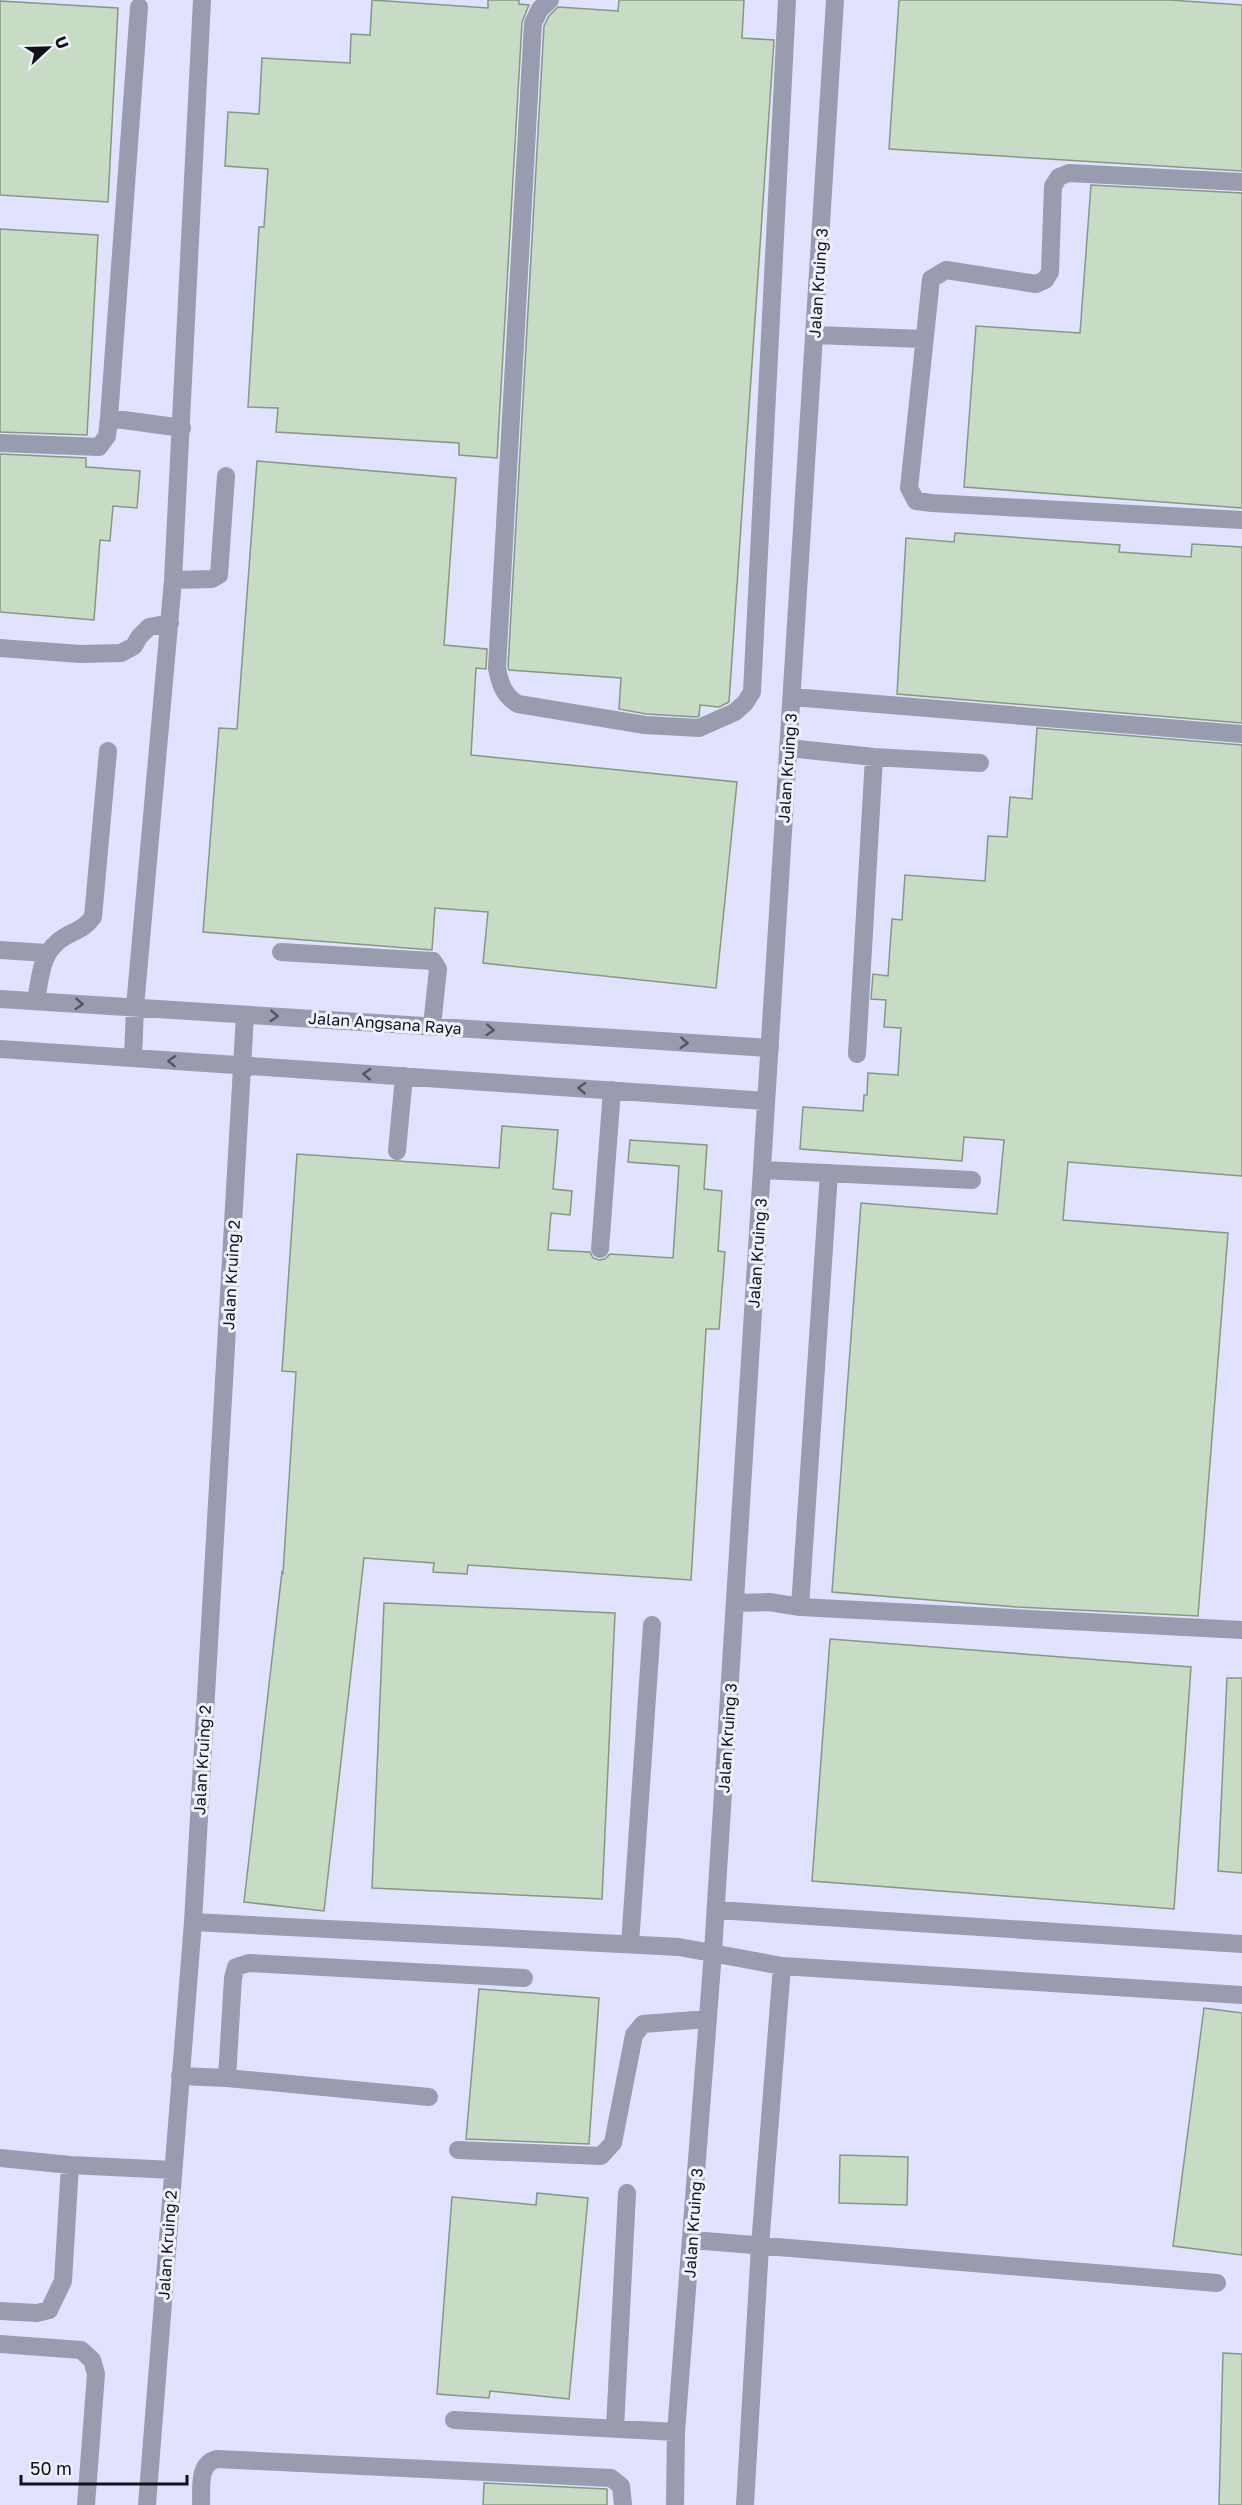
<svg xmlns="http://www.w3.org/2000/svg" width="1242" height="2505" font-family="'Golos Text',sans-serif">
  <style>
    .built { fill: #e0e2ff }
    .building { fill: #c8dbc4; stroke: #869881; stroke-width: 1.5 }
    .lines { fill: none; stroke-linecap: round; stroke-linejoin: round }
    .minor { stroke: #999baf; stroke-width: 18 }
    .oneway { stroke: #555664 }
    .labels { text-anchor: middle; stroke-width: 6; stroke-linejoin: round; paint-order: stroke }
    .street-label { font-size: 16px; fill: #11111a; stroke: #f0f1fc }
  </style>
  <rect width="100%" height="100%" fill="#f0f1fc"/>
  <!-- built -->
  <path class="built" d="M0 0H1242V2505H0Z"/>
  <!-- building -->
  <path class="building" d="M372 0 488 8V0H519V4L529 5 522 22 497 458 459 455V443L276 432 278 408 248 407 259 227H264L268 169 225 166 228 112 259 114 262 58 350 63 351 34 370 35Z
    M619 0H744L742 38 774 40 729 702 719 707 700 705 699 716 697 717 646 714 619 709 621 678 509 670 508 667 544 26 549 16 558 7 618 11Z
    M899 0H1170L1242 5V171L889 149Z
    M0 1 118 8 108 202 0 195Z
    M1091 185 1242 193V508L964 487 976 326 1080 333Z
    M0 229 98 235 87 435 0 432Z
    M0 454 86 458V467L140 471 137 508 113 506 110 541 100 540 94 620 0 612Z
    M257 461 456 478 444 645 487 649 486 669 476 668 471 755 737 782 716 988 483 963 488 912 435 908 432 950 203 932 219 728 237 729Z
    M955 533 1120 545 1119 552 1191 557 1192 544 1242 547V723L897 694 906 538 954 542Z
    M1037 728 1242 745V1176L1068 1162 1063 1220 1228 1233 1198 1616 1017 1607 832 1592 861 1203 997 1214 1004 1140 964 1137 962 1161 800 1149 803 1107 863 1111 864 1095H867L868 1073 898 1075 901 1028 884 1027 886 1000 871 999 873 974 888 976 892 919 902 920 905 875 985 881 988 836 1007 837 1010 797 1032 799Z
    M502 1126 558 1130 553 1189 572 1191 570 1215 551 1213 548 1250 590 1252 593 1258 599 1260 605 1259 610 1254 673 1258 679 1166 628 1162 630 1140 707 1145 704 1189 722 1191 718 1251 725 1252 719 1329H706L691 1580 468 1565 467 1574 433 1572 434 1563 364 1558 324 1911 244 1902 282 1572 283 1573 296 1372 282 1371 297 1154 499 1168Z
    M384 1603 615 1613 602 1899 372 1888Z
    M830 1639 1191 1667 1174 1909 812 1881Z
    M1227 1678H1242V1873L1218 1871Z
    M479 1989 599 1998 589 2144 466 2139Z
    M1204 2008 1242 2013V2255L1173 2246Z
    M840 2155 908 2157 907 2205 839 2203Z
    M537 2193 588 2198 569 2399 490 2391 489 2398 437 2394 452 2197 536 2205Z
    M1223 2353 1242 2354V2505H1219Z
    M484 2483 607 2489V2505H483Z"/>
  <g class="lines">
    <!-- minor -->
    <path class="minor" d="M550 0 540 9 533 23 497 668C500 684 504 696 518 704L645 725 699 728 735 712 745 703 752 692 787 0
      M1242 182 1069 173 1059 177 1053 186 1050 272 1045 280 1036 284 946 270 931 279 909 488 916 501 932 503 1242 520
      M814 335 924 339
      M109 418 139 7
      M0 443 99 447 107 436 109 418 182 428
      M173 580 212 579 219 575 226 476
      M0 648 80 654 121 653 134 646 139 637 149 627 170 623
      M792 697 1242 734
      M788 748 874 757 980 763
      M0 950 46 953
      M281 952 433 961 438 969 432 1026
      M0 999 770 1048
      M36 1001C41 974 40 951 66 936 77 930 85 928 93 917L108 751
      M0 1049 766 1101
      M857 1054 874 757
      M133 1058 135 1007 173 580 202 0
      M397 1151 404 1076
      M762 1170 972 1180
      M600 1249 612 1090
      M735 1603 769 1602 800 1607 1242 1630
      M800 1607 829 1173
      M716 1910 1242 1944
      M193 1922 679 1947 782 1966 1242 1995
      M630 1944 652 1625
      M180 2076 227 2078 429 2097
      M227 2078 233 1978 236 1967 249 1963 524 1978
      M458 2150 601 2156 613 2143 634 2035 643 2024 708 2019
      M0 2158 70 2165 173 2170
      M692 2240 1217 2283
      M0 2311 37 2313 49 2310 63 2281 70 2165
      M0 2344 81 2350 92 2360 96 2374 86 2505
      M454 2420 676 2432
      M615 2428 627 2193
      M147 2505 193 1922 245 1015
      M201 2505C202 2488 197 2464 217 2459L611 2478 621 2486 623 2505
      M675 2505 676 2432 713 1952 835 0
      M745 2505 760 2246 782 1966"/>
  </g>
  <!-- one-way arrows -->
  <defs><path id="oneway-chevron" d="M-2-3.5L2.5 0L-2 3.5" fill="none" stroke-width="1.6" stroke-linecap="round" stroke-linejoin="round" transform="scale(1.5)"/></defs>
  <g class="oneway">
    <use href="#oneway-chevron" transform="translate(79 1004) rotate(4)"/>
    <use href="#oneway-chevron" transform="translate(274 1016) rotate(4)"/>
    <use href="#oneway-chevron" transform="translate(490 1030) rotate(4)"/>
    <use href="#oneway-chevron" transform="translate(684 1043) rotate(4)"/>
    <use href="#oneway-chevron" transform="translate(172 1061) rotate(-176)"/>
    <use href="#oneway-chevron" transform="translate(367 1074) rotate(-176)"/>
    <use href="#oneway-chevron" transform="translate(582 1088) rotate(-176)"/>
  </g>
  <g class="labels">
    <!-- street labels -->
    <g class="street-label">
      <text transform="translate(818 283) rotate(-86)" y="6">Jalan Kruing 3</text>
      <text transform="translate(787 768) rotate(-86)" y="6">Jalan Kruing 3</text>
      <text transform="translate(385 1023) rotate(4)" y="6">Jalan Angsana Raya</text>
      <text transform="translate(757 1253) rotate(-86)" y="6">Jalan Kruing 3</text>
      <text transform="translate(231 1275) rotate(-87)" y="6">Jalan Kruing 2</text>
      <text transform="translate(727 1738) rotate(-86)" y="6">Jalan Kruing 3</text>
      <text transform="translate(202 1760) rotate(-87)" y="6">Jalan Kruing 2</text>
      <text transform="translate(693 2223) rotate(-86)" y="6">Jalan Kruing 3</text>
      <text transform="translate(167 2245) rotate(-86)" y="6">Jalan Kruing 2</text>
    </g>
  </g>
  <!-- north arrow -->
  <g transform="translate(48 48) rotate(68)" stroke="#f0f1fc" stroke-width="4.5" paint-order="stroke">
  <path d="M0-4.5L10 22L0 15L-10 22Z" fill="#11111a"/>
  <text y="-9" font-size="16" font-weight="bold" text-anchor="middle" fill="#11111a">U</text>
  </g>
  <!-- scale -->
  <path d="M21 2475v9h166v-9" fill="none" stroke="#11111a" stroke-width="3"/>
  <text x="30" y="2475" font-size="18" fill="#11111a" stroke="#f0f1fc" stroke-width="4.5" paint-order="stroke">50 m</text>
</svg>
